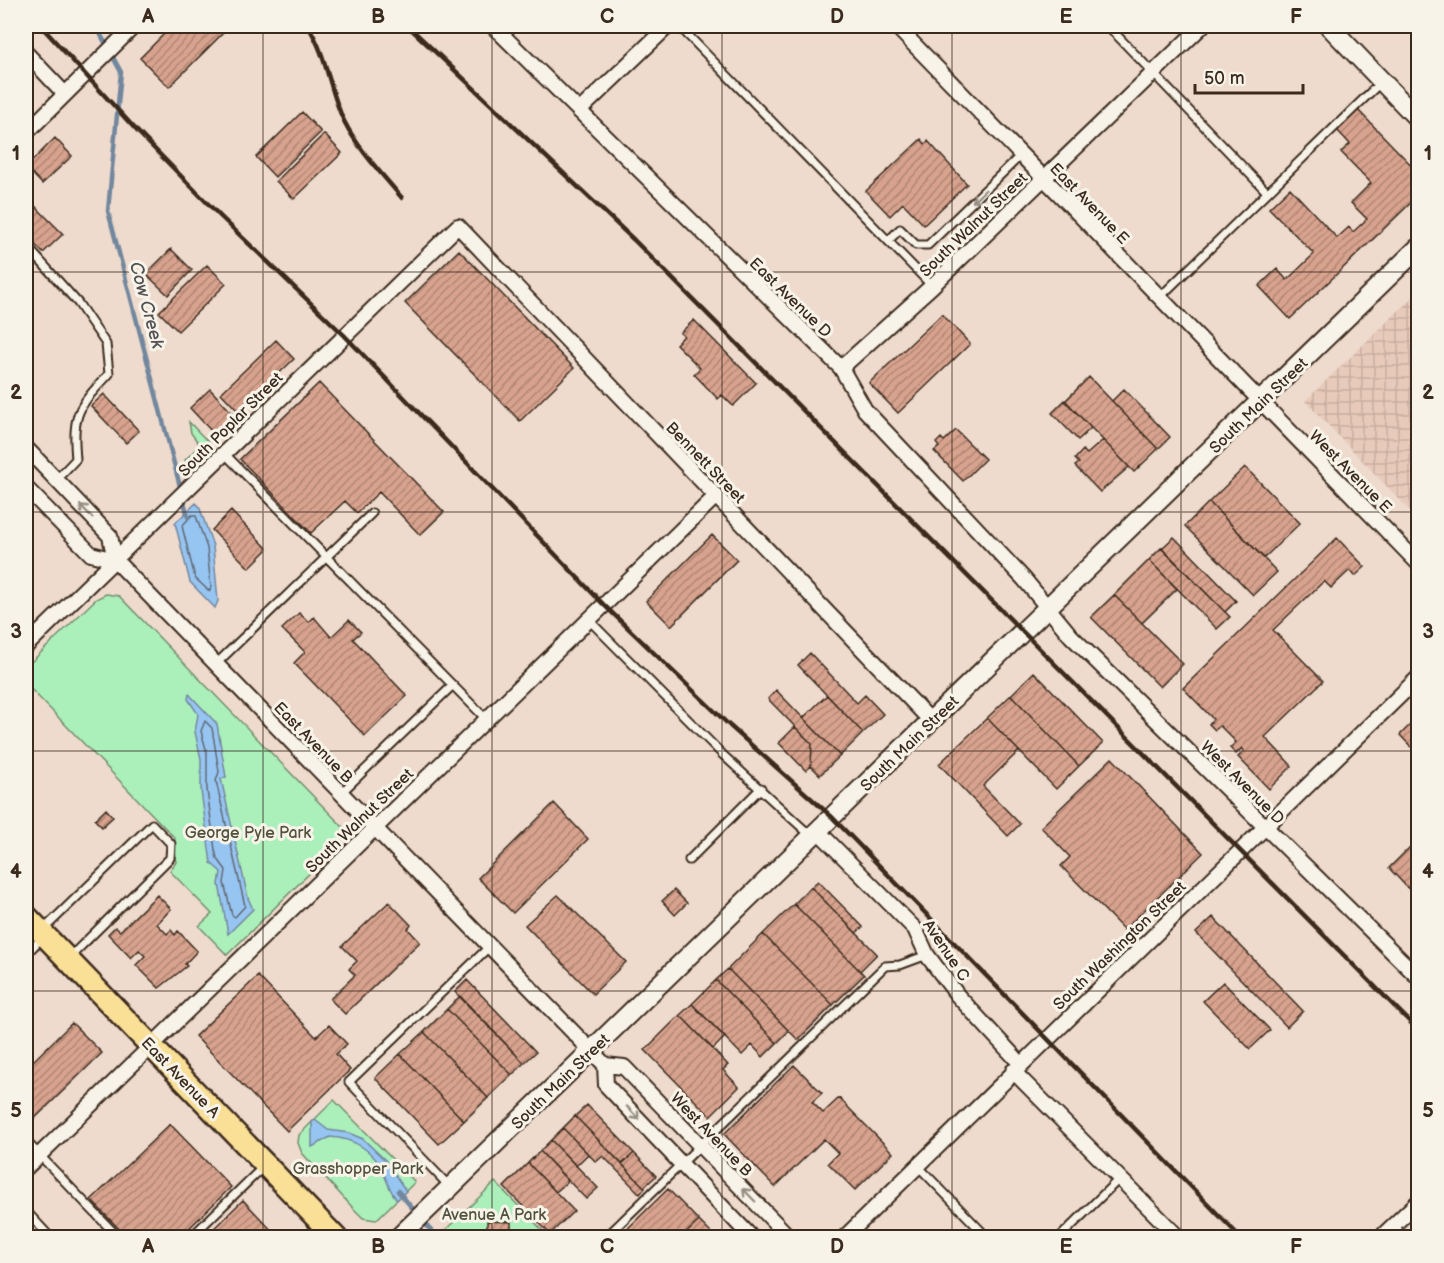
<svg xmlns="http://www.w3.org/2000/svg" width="1444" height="1263" font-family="'Balsamiq Sans',sans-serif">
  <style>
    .industrial { fill: url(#industrial-grid) }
    .park { fill: #abf0bb; stroke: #738d6c; stroke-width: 1.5 }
    .water { fill: #97c5f2; stroke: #72879d; stroke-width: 1.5 }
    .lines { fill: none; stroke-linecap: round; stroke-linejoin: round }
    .shore { stroke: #606873; stroke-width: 1.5 }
    .stream { stroke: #72879d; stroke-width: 4.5 }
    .building { fill: url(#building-hatch); stroke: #3b2a1e; stroke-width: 1.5 }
    .lane-casing { stroke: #3b2a1e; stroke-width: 11 }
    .street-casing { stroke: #3b2a1e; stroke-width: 18 }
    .secondary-casing { stroke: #3b2a1e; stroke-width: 22 }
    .primary-casing { stroke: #3b2a1e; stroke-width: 26 }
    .lane { stroke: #f7f3e8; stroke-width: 7 }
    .street { stroke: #f7f3e8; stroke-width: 14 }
    .secondary { stroke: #f7f3e8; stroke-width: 18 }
    .primary { stroke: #fadf96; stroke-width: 21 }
    .rail { stroke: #3b2a1e; stroke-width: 4.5 }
    .oneway { stroke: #998e83 }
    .grid { fill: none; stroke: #3b2a1e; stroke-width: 1.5; stroke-opacity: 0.55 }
    .labels { text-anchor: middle; stroke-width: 6; stroke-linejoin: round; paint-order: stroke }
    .street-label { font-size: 16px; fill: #3b2a1e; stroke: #f7f3e8 }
    .park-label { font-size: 16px; fill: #51523d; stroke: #f7f3e8 }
    .water-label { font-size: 18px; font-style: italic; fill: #525153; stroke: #f7f3e8 }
    .neatline { fill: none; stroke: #3b2a1e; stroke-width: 2 }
    .grid-label { font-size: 20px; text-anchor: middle; font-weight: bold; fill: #3b2a1e }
  </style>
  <defs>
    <pattern id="industrial-grid" width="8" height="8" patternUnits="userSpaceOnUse" patternTransform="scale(1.5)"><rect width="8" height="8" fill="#e7caba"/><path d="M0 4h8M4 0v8" fill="none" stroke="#c7ae9f"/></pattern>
    <pattern id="building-hatch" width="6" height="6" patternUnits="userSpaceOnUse" patternTransform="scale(1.5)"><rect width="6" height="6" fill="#d8a38e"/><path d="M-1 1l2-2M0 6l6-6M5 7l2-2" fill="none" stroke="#b08573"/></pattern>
  </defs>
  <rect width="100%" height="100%" fill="#eedbcd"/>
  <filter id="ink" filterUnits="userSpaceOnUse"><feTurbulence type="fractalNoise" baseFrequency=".0167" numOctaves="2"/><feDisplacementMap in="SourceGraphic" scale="12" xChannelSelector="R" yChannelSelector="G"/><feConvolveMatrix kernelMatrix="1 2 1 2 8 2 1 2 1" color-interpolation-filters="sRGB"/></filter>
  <g filter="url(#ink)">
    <!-- industrial -->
    <path class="industrial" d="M1418 292V519L1305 401Z"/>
    <!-- park -->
    <path class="park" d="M189 422 210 444 187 468 185 460 200 445 191 433Z
      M106 594 119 596 344 828V838L338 845 227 955 199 926 212 914 170 871 176 862 175 838 26 684V667L96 599Z
      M334 1100 415 1182 376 1220 363 1218 355 1210 302 1153 298 1143 299 1135Z
      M495 1182 549 1237 437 1238Z"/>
    <!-- water -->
    <path class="water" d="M196 503 199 506 213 546 218 601 215 608 190 582 175 523Z
      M189 694 217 724 226 777 221 779 248 898 253 909 228 934 219 884 221 872 211 863 201 791V759L195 732 198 714 188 699Z
      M315 1120 328 1130 349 1133 363 1139 385 1160 406 1191 397 1200C390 1191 388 1184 384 1174 375 1151 354 1138 330 1137L312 1147V1122Z"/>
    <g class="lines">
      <!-- shore -->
      <path class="shore" d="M192 515 196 516 207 548 211 588 209 591 195 578 182 526Z
        M205 721 212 728 219 772 216 781 245 906 235 917 232 915 224 883 226 870 217 858 215 850 207 790V753L201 731Z"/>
      <!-- stream -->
      <path class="stream" d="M96 26 121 72 108 211 188 517
        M398 1191 418 1215
        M423 1221 437 1238"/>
    </g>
    <!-- building -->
    <path class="building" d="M172 26H223L227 29 169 87 140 58Z
      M1358 110 1418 172V196L1290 319 1259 286 1277 269 1287 280 1314 254 1269 208 1290 188 1337 238 1349 227 1353 232 1367 219 1351 203 1371 183 1341 152 1350 144 1337 130Z
      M302 112 321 132 275 177 256 157Z
      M324 134 342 153 294 199 276 181Z
      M55 138 72 156 42 184 26 167Z
      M921 139 925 144 928 141 967 184 924 225 903 203 890 216 866 191Z
      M26 197 63 234 43 253 26 235Z
      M171 249 192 270 168 295 146 274Z
      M459 250 574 368 520 421 405 303Z
      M207 265 226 284 178 331 159 312Z
      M942 314 970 344 898 413 869 383Z
      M694 320 756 383 733 406 722 395 718 399 694 374 700 368 676 344 684 336 680 333Z
      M276 340 294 359 239 412 221 393Z
      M1089 377 1158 449 1134 472 1065 401Z
      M319 383 444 512 420 535 379 492 357 513 345 501 311 533 240 459Z
      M210 389 234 415 214 434 190 408Z
      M1124 389 1170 437 1158 449 1112 401Z
      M104 394 139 431 126 443 91 406Z
      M1065 400 1091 428 1078 440 1052 413Z
      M956 430 985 459 963 481 934 451 939 447 936 443 941 438 944 441Z
      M1103 440 1129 467 1100 492 1075 466 1079 463 1075 459 1083 450 1087 454Z
      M1245 467 1300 523 1264 558 1209 502Z
      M1209 502 1277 572 1253 595 1185 526Z
      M231 511 266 547 267 550 249 568 212 530Z
      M712 535 737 560 671 626 646 601Z
      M1174 537 1236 601 1225 612 1162 548Z
      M1337 538 1365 567 1355 576 1350 570 1331 588 1324 581 1273 630 1323 681 1265 737 1292 766 1269 789 1238 757 1244 751 1242 748 1236 754 1230 748 1236 742 1220 726 1215 730 1209 724 1213 719 1183 688Z
      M1161 548 1230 617 1217 629 1149 560Z
      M1149 560 1177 589 1142 623 1114 595Z
      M1114 595 1183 664 1160 687 1091 617Z
      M299 613 309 622 314 617 331 637 349 620 361 632 353 639 407 696 365 736 294 663 305 652 282 629Z
      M810 653 857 703 865 695 883 714 863 733 798 665Z
      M1034 672 1103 743 1079 766 1011 695Z
      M776 690 840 756 820 775 811 766 812 744 768 699Z
      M827 695 863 733 840 756 803 718Z
      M1011 695 1079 766 1056 789 987 718Z
      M1418 717V754L1400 735Z
      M987 718 1019 751 983 786 1020 824 1008 836 939 764Z
      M795 727 812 744 811 766 806 771 779 743Z
      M1112 758 1203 853 1124 930 1061 866 1070 857 1041 827Z
      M554 803 588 839 513 913 478 878Z
      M106 809 113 817 102 827 95 820Z
      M1418 839V899L1389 868Z
      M818 881 863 927 856 933 811 887Z
      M811 887 877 954 860 971 794 904Z
      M674 890 687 903 675 915 662 901Z
      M157 895 171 909 157 924 167 934 171 930 175 935 178 931 197 951 185 964 187 966 159 988 136 965 145 956 139 950 131 958 108 934 115 927 120 931Z
      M558 895 626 962 593 994 525 925Z
      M389 902 411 925 408 929 420 942 345 1014 330 999 355 975 349 969 357 961 342 946Z
      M794 904 864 975 833 1005 763 934Z
      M1213 917 1303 1011 1287 1027 1196 933Z
      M763 934 833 1005 798 1040 728 969Z
      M728 969 789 1031 777 1043 716 980Z
      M258 976 316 1037 329 1025 347 1044 336 1054 350 1070 287 1131 195 1036Z
      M467 980 536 1052 524 1063 455 992Z
      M716 980 777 1043 763 1057 752 1045 742 1055 692 1004Z
      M1223 982 1270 1030 1250 1049 1203 1001Z
      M460 996 524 1063 512 1075 447 1009Z
      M692 1004 725 1037 713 1049 680 1015Z
      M447 1009 512 1075 488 1098 424 1032Z
      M680 1015 728 1065 723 1070 739 1087 710 1116 645 1050Z
      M72 1023 102 1053 26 1127V1068Z
      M424 1032 488 1098 464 1121 400 1054Z
      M400 1054 464 1121 439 1144 375 1078Z
      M794 1065 822 1093 812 1102 823 1113 839 1098 893 1153 855 1190 828 1163 838 1153 824 1139 775 1187 724 1134Z
      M587 1105 634 1153 622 1164 575 1116Z
      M575 1116 645 1188 640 1194 603 1156 596 1162 563 1128Z
      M170 1124 231 1187 179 1238H128L91 1200Z
      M563 1128 588 1154 576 1166 551 1140Z
      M551 1140 598 1188 586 1199 540 1151Z
      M540 1151 568 1181 556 1192 528 1163Z
      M634 1153 656 1176 644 1187 622 1164Z
      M528 1163 574 1211 550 1234 504 1187Z
      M668 1189 699 1221 681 1238H618Z
      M243 1200 279 1238H210L207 1235Z
      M487 1221 511 1222V1238H487Z
      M699 1221 714 1236 681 1238Z"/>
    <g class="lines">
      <!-- lane casing -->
      <g class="lane-casing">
        <path id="lane" d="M679 26 932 286
          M1108 26 1267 192
          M888 241 900 229 916 245H928L1021 155
          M26 245 78 303 106 344 109 374C78 407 72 413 76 459L56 480
          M1159 298 1381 82
          M224 453 487 720
          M589 620 723 755 810 835
          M216 664 372 513
          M341 793 453 685
          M689 860 761 788
          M44 929 152 824 171 844 170 858 69 958
          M26 954 43 937
          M26 1141 119 1238
          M917 1165 988 1238
          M450 1187 349 1082 490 946
          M26 1211 51 1238
          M1393 1225 1406 1238
          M190 1238 264 1166
          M605 1238 885 966 900 965 927 955
          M1059 1238 1119 1179"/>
      </g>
      <!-- street casing -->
      <g class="street-casing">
        <path id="street" d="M493 26 841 368 865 410 1024 579 1071 636 1418 977
          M896 26 1418 563
          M26 53 64 93
          M579 111 668 26
          M26 133 134 26
          M841 368 932 286 1202 26
          M26 448 110 536 115 560 605 1065 624 1067 790 1238
          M26 488 91 554 115 560
          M26 646 458 226 931 721
          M818 831 915 929 927 955 958 996 1021 1064
          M605 1065 606 1085 752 1238
          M1013 1071 1179 1238
          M26 1168 716 496
          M844 1238 1418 678
          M1380 1238 1418 1202"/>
      </g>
      <!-- secondary casing -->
      <g class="secondary-casing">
        <path id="secondary" d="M1329 26 1418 119
          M398 1238 1418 248"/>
      </g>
      <!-- primary casing -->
      <g class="primary-casing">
        <path id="primary" d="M26 916 336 1238"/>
      </g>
      <!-- lane -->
      <use href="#lane" class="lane"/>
      <!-- street -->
      <use href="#street" class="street"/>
      <!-- secondary -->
      <use href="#secondary" class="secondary"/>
      <!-- primary -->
      <use href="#primary" class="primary"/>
      <!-- rail -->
      <path class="rail" d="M41 26 138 132 220 216 344 335 604 605 730 726 832 817 1241 1238
        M308 26C327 55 329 90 344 121 358 149 382 174 402 198
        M408 26 634 240 1418 1030"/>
    </g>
    <!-- one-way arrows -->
    <defs><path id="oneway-shaft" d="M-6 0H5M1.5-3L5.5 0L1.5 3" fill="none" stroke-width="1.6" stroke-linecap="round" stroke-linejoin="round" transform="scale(1.5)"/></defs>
    <g class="oneway">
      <use href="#oneway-shaft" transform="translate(979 196) rotate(136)"/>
      <use href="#oneway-shaft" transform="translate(86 511) rotate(-134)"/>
      <use href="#oneway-shaft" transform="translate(633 1113) rotate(47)"/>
      <use href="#oneway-shaft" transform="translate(749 1195) rotate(-134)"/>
    </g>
  </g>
  <!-- grid -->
  <path class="grid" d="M263 26V1238M492 26V1238M722 26V1238M952 26V1238M1181 26V1238M26 272H1418M26 512H1418M26 751H1418M26 991H1418"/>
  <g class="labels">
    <!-- street labels -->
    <g class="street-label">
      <text transform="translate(1090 203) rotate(46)" y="6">East Avenue E</text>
      <text transform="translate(973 224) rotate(-44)" y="6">South Walnut Street</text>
      <text transform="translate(791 297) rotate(44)" y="6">East Avenue D</text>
      <text transform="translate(1258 405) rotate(-44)" y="6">South Main Street</text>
      <text transform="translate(230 424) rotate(-45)" y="6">South Poplar Street</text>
      <text transform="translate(706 462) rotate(46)" y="6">Bennett Street</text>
      <text transform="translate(1351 471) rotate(45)" y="6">West Avenue E</text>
      <text transform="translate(314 742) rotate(46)" y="6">East Avenue B</text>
      <text transform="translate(909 743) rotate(-44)" y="6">South Main Street</text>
      <text transform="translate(1243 782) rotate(45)" y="6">West Avenue D</text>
      <text transform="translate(359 820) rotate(-44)" y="6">South Walnut Street</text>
      <text transform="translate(1119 945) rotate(-44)" y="6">South Washington Street</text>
      <text transform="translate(947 950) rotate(56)" y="6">Avenue C</text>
      <text transform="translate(181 1077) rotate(46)" y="6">East Avenue A</text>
      <text transform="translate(560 1081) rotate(-44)" y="6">South Main Street</text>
      <text transform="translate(712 1134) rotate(46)" y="6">West Avenue B</text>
    </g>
    <!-- park labels -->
    <g class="park-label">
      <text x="248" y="838">George Pyle Park</text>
      <text x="358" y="1174">Grasshopper Park</text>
      <text x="494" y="1220">Avenue A Park</text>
    </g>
    <!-- water labels -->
    <g class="water-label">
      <text transform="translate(147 305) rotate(75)" y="6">Cow Creek</text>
    </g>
  </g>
  <!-- margin -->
  <rect width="1444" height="1263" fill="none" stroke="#f7f3e8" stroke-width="66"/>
  <!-- scale -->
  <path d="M1195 84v9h108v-9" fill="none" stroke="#3b2a1e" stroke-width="3"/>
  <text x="1204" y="84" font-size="18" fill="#3b2a1e" stroke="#f7f3e8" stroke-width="4.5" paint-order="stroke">50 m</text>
  <rect x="33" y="33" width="1378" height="1197" class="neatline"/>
  <g class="grid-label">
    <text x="148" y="23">A</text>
    <text x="378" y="23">B</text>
    <text x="607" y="23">C</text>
    <text x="837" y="23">D</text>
    <text x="1066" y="23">E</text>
    <text x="1296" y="23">F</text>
    <text x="16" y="160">1</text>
    <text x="1428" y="160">1</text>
    <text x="16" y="399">2</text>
    <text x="1428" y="399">2</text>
    <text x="16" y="638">3</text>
    <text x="1428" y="638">3</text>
    <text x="16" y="878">4</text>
    <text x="1428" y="878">4</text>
    <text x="16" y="1117">5</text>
    <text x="1428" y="1117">5</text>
    <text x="148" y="1253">A</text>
    <text x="378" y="1253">B</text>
    <text x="607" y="1253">C</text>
    <text x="837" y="1253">D</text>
    <text x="1066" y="1253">E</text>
    <text x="1296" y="1253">F</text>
  </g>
</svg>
